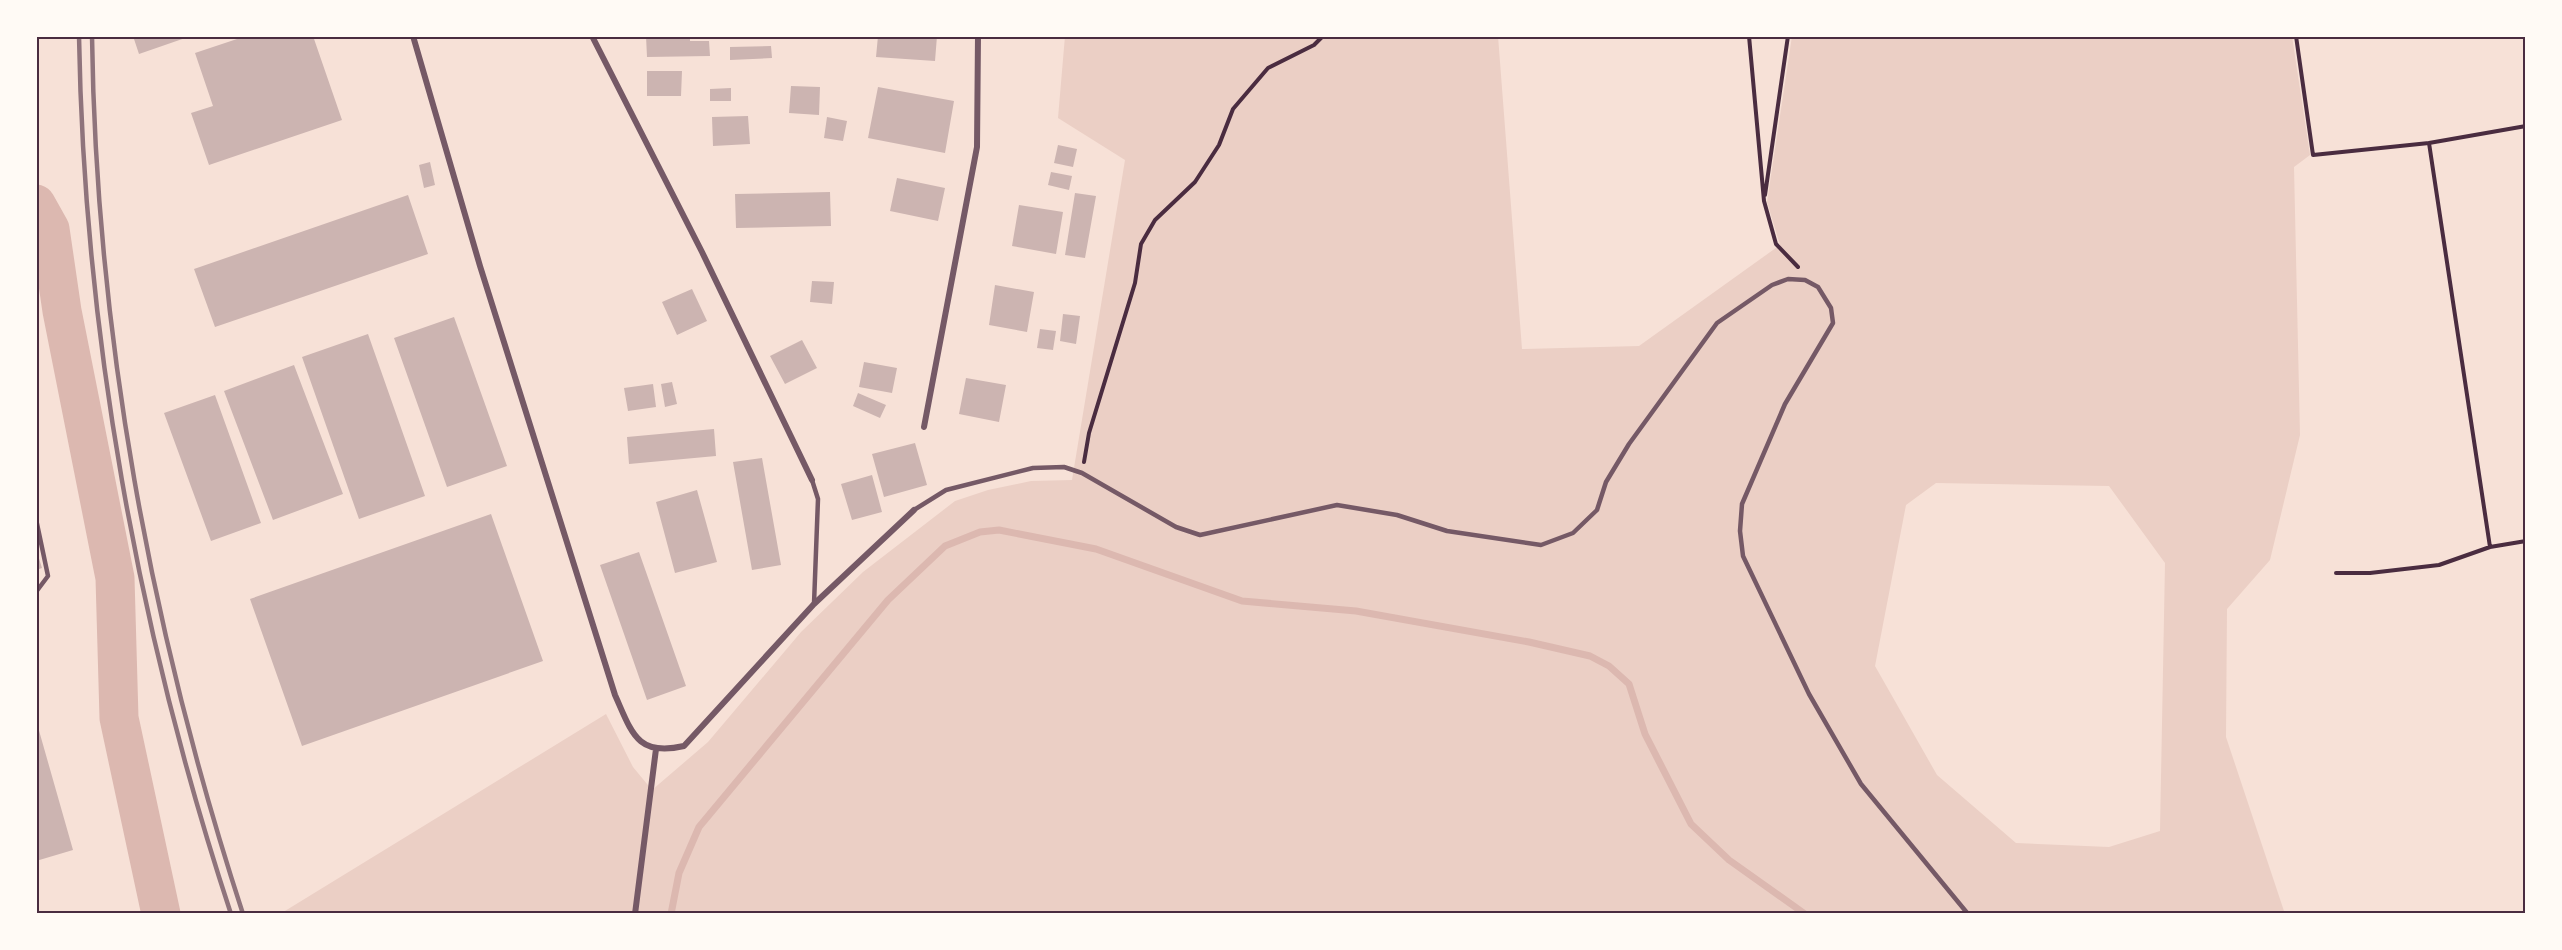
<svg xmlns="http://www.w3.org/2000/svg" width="2562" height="950" font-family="Karla,sans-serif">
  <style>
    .green { fill: #ebcfc5; fill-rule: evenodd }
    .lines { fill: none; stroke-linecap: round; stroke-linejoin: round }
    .stream { stroke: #dcb8b0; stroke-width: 7 }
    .river { stroke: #dcb8b0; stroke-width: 39 }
    .building { fill: #ccb4b1 }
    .path { stroke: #4a2c40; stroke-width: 4 }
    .service { stroke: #755966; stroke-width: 4.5 }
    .minor { stroke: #755966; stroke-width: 6 }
    .rail { stroke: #8f747c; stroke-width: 4.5 }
    .neatline { fill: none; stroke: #4a2c40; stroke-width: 2 }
  </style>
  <rect width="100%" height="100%" fill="#f7e1d7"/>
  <!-- green -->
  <path class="green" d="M1065 36H1498L1522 349 1639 346 1780 245 1767 202 1792 36H2292L2310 155 2294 167 2300 435 2270 560 2227 609 2226 737 2285 914H280L606 714 633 767 652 790 708 742 801 632 863 572 955 501 988 490 1031 481 1072 480 1125 160 1058 118ZM1936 483 2109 486 2165 563 2160 831 2109 847 2016 843 1937 775 1875 666 1906 505Z"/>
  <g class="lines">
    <!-- stream -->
    <path class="stream" d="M671 914 679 873 699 827 888 600 945 546 980 532 999 530 1096 549 1242 601 1356 611 1529 642 1590 656 1609 666 1629 684 1645 734 1691 824 1729 860 1805 914"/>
    <!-- river -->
    <path class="river" d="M36 204 50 229 62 311 115 578 119 718 161 914"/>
  </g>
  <!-- building -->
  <path class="building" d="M133 36H191L139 54Z
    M246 36H313L342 120 209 165 191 113 213 106 195 53Z
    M646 36H690V41H709L710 56 647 57Z
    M878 36H937L935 61 876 57Z
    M771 46 772 58 730 60V47Z
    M647 71H682L681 96H647Z
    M791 86 820 87 819 115 789 113Z
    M878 87 954 101 945 153 868 138Z
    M731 88V101H710V89Z
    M748 116 750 144 713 146 712 117Z
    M827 117 847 121 843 141 824 138Z
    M1058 145 1077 149 1073 167 1054 163Z
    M430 162 435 185 424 188 419 165Z
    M1051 172 1072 176 1069 190 1048 185Z
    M897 178 945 188 938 221 890 211Z
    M830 192 831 226 736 228 735 194Z
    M1075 193 1096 196 1085 258 1065 255Z
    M408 195 428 254 215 327 194 269Z
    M1019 205 1063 212 1056 254 1012 246Z
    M812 281 834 282 832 304 810 302Z
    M995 285 1034 292 1027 332 989 325Z
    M692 289 707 321 677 335 662 302Z
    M1063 314 1080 316 1076 344 1060 341Z
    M454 317 507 466 447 487 394 338Z
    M1040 329 1056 331 1053 350 1037 348Z
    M368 334 425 496 359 519 302 357Z
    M802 340 817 368 785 384 770 356Z
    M864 362 897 368 892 393 859 387Z
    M294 365 343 494 273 520 224 391Z
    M966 378 1006 385 999 422 959 414Z
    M672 382 677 404 665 407 661 384Z
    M653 384 656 407 628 411 624 388Z
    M858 393 886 405 880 418 853 406Z
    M215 395 261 523 211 541 164 413Z
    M714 429 716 456 629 464 627 437Z
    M915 443 927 485 884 497 872 454Z
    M762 458 781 565 752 570 733 462Z
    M872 475 882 512 852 520 841 484Z
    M697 490 717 562 675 573 656 502Z
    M491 514 543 661 302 746 250 599Z
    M36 549 42 568 36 570Z
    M639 552 686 686 647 700 600 565Z
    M36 720 73 850 36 861Z"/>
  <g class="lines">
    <!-- path -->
    <path class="path" d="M1749 36 1764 201 1776 244 1798 267
      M2296 36 2313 155 2429 143
      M2526 126 2429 143 2490 547 2526 541
      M1765 195 1788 36
      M1084 462 1089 433 1135 283 1141 244 1155 220 1195 182 1219 145 1233 109 1268 68 1314 45 1323 36
      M2336 573H2370L2439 565 2490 547"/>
    <!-- service -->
    <path class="service" d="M812 480 818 499 814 604
      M914 510 946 490 1033 468 1064 467 1082 473 1176 527 1200 535 1337 505 1397 515 1447 531 1541 545 1573 533 1597 510 1606 482 1629 444 1717 323 1772 285 1788 279 1805 280 1818 287 1831 308 1833 323 1785 404 1742 504 1740 531 1743 556 1809 694 1861 784 1968 914
      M36 519 48 576 36 592"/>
    <!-- minor -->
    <path class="minor" d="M413 36 480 266 615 695C632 733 637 757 684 746L814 604 914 510
      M592 36 702 252 812 480
      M924 427 977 147 978 36
      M635 914 656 749"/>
    <!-- rail -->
    <path class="rail" d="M79 36C84 333 138 632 231 914
      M92 36C96 333 151 632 243 914"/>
  </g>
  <!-- border -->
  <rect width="2562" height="950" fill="none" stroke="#fffaf5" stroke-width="75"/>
  <rect x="38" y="38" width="2486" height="874" class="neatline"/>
</svg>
